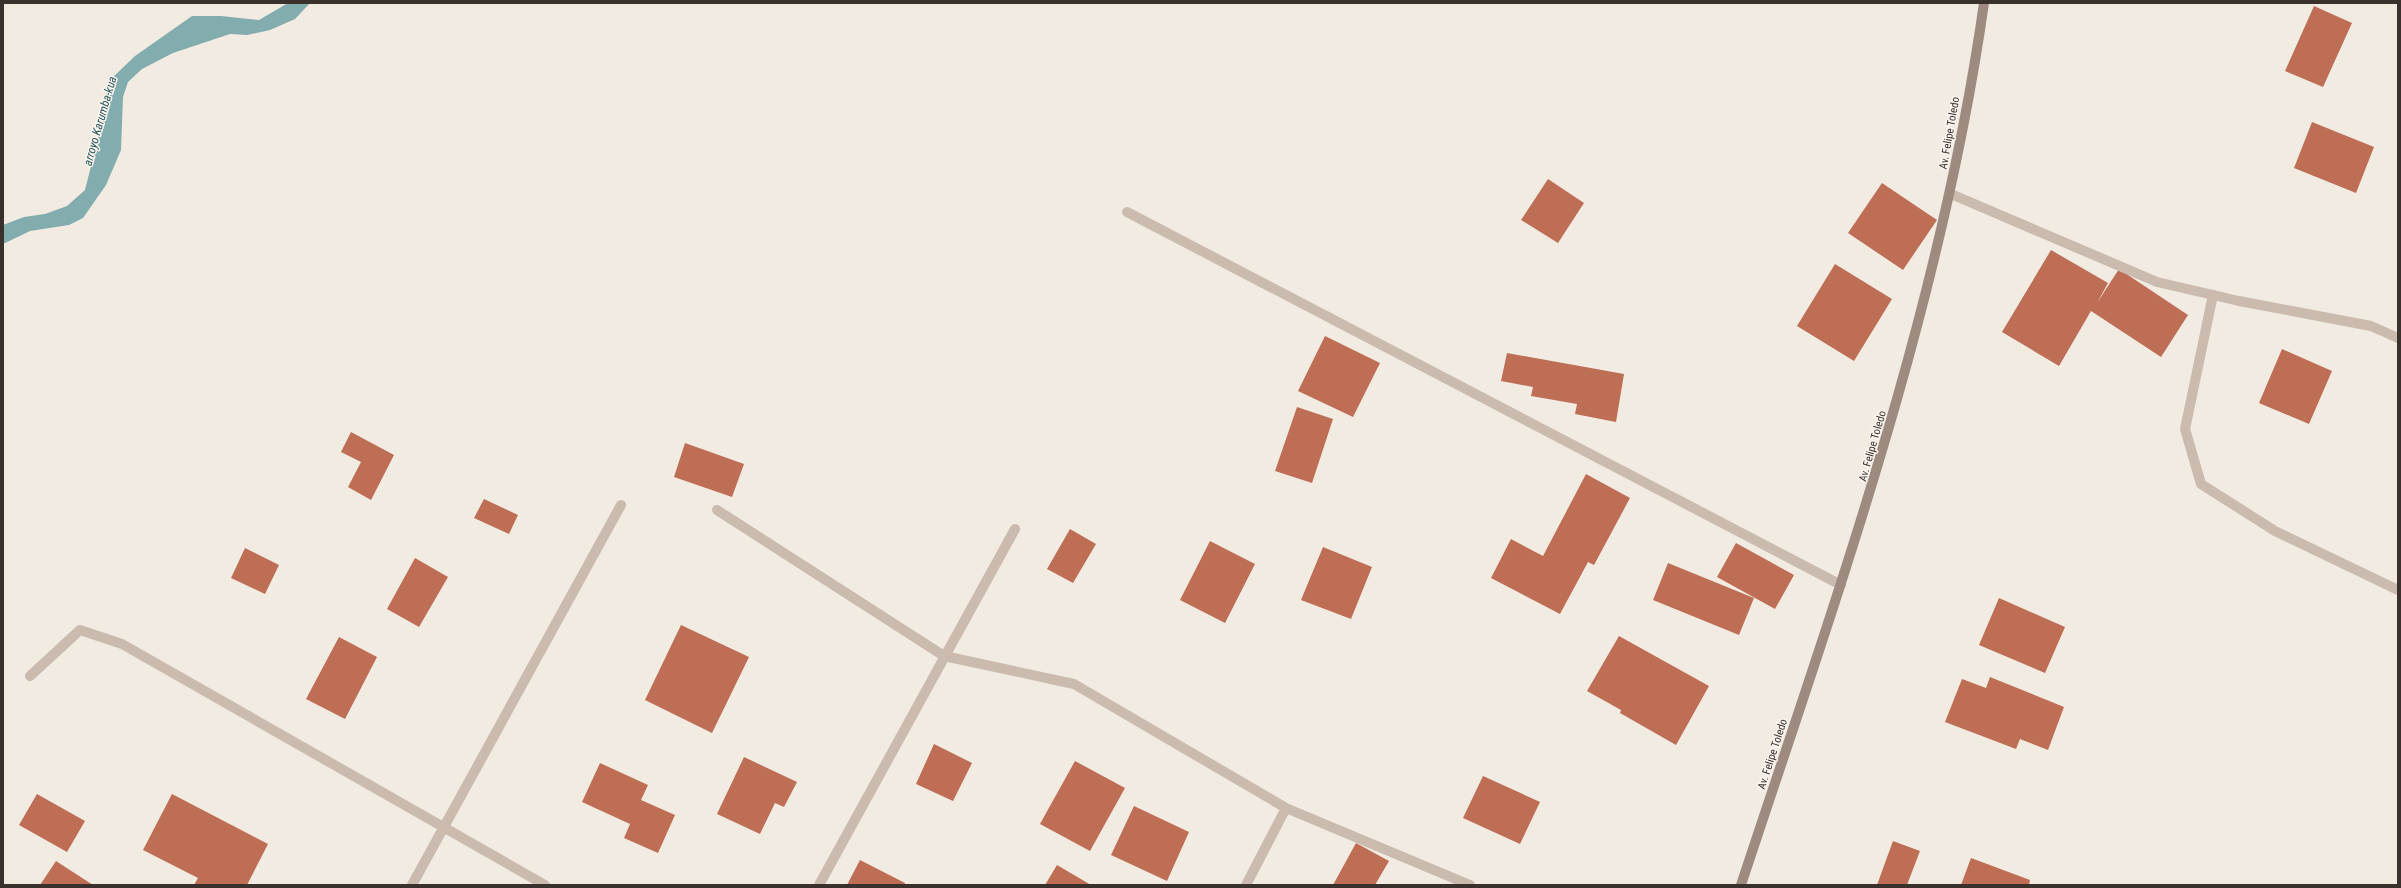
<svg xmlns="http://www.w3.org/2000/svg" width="2401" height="888" font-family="'Roboto Condensed',sans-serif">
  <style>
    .water { fill: #83acae }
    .building { fill: #be6e55 }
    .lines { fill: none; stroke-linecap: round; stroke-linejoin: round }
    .lane { stroke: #cabbae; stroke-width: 10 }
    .street { stroke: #cabbae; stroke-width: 10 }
    .secondary { stroke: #9e8b80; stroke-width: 10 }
    .labels { text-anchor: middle; stroke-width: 3; stroke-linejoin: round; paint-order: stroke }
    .street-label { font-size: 11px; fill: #3a302c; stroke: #faf5ef }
    .water-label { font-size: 12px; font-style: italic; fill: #245559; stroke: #faf5ef }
  </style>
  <rect width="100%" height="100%" fill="#f2ebe2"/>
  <!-- water -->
  <path class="water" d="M288 3H310L295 19 270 30 247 35 230 34 173 53 142 69 128 82 123 97 121 150 106 185 83 218 69 225 30 231 3 244V225L24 217 45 214 67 206 85 190 102 123V105L111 79 135 56 192 16H221L259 20Z"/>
  <!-- building -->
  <path class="building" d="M2314 6 2352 23 2323 87 2285 71Z
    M2312 122 2374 147 2356 193 2294 168Z
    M1548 179 1584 203 1558 243 1521 220Z
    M1882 183 1937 220 1903 270 1848 233Z
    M2051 250 2108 283 2097 303 2119 269 2188 315 2161 357 2091 311 2059 366 2002 332Z
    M1835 264 1892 299 1854 361 1797 326Z
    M1325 336 1380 363 1353 417 1298 391Z
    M2282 349 2332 371 2309 424 2259 403Z
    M1507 353 1624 374 1616 422 1575 414 1577 404 1531 396 1533 387 1501 381Z
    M1297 407 1333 419 1312 483 1275 471Z
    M351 432 394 455 371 500 348 487 361 462 341 452Z
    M685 443 744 464 732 497 674 477Z
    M1586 474 1630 498 1594 565 1588 562 1560 614 1491 578 1511 539 1543 556Z
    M484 499 518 515 509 534 474 518Z
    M1070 529 1096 544 1073 583 1047 569Z
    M1210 541 1255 564 1225 623 1180 600Z
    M1736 543 1794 575 1775 609 1717 577Z
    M1323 547 1372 567 1351 619 1301 600Z
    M245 548 279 565 265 594 231 578Z
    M415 558 448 577 419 627 387 609Z
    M1668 563 1754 598 1739 635 1653 600Z
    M1999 598 2065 627 2045 673 1979 645Z
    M681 625 749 657 712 733 645 700Z
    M1619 636 1709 686 1676 745 1620 713 1621 710 1587 691Z
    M339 637 377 657 345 719 306 699Z
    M1990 677 2064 707 2048 750 2020 739 2016 749 1945 722 1962 679 1986 688Z
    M934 744 972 763 953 801 916 784Z
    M744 757 797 782 784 807 775 803 760 834 717 814Z
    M1075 761 1125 788 1090 851 1040 824Z
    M600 763 648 785 641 800 675 815 658 853 624 838 630 824 582 802Z
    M1483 776 1540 802 1520 844 1463 818Z
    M37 794 85 821 67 852 19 825Z
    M172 794 268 844 247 885H194L198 878 143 850Z
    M1134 806 1189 832 1167 881 1111 855Z
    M1893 841 1920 851 1907 885H1877Z
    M1356 843 1389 861 1375 885H1333Z
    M1971 858 2030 880 2029 885H1961Z
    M860 860 905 883 904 885H847Z
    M56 861 93 885H40Z
    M1057 865 1091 885H1045Z"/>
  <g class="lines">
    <!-- lane -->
    <path class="lane" d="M1127 212 1841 585
      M2213 295 2185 429 2201 484 2275 531 2398 590"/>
    <!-- street -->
    <path class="street" d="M1951 194 2157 282 2239 301 2371 326 2398 338
      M717 510 944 656 1074 684 1286 808 1470 885
      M30 676 80 630 122 644 545 885
      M412 885 621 505
      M819 885 1015 529
      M1246 885 1286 808"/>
    <!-- secondary -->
    <path class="secondary" d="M1741 885C1837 595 1941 307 1984 3"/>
  </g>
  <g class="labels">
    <!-- street labels -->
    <g class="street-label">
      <text transform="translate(1949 133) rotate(-80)" y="4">Av. Felipe Toledo</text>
      <text transform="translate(1872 446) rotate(-74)" y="4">Av. Felipe Toledo</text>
      <text transform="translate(1772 754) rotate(-72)" y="4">Av. Felipe Toledo</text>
    </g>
    <!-- water labels -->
    <g class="water-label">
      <text transform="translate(100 121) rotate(-74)" y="4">arroyo Karumba-kua</text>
    </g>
  </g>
  <!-- border -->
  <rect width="2401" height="888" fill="none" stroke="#3a302c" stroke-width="8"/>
</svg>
